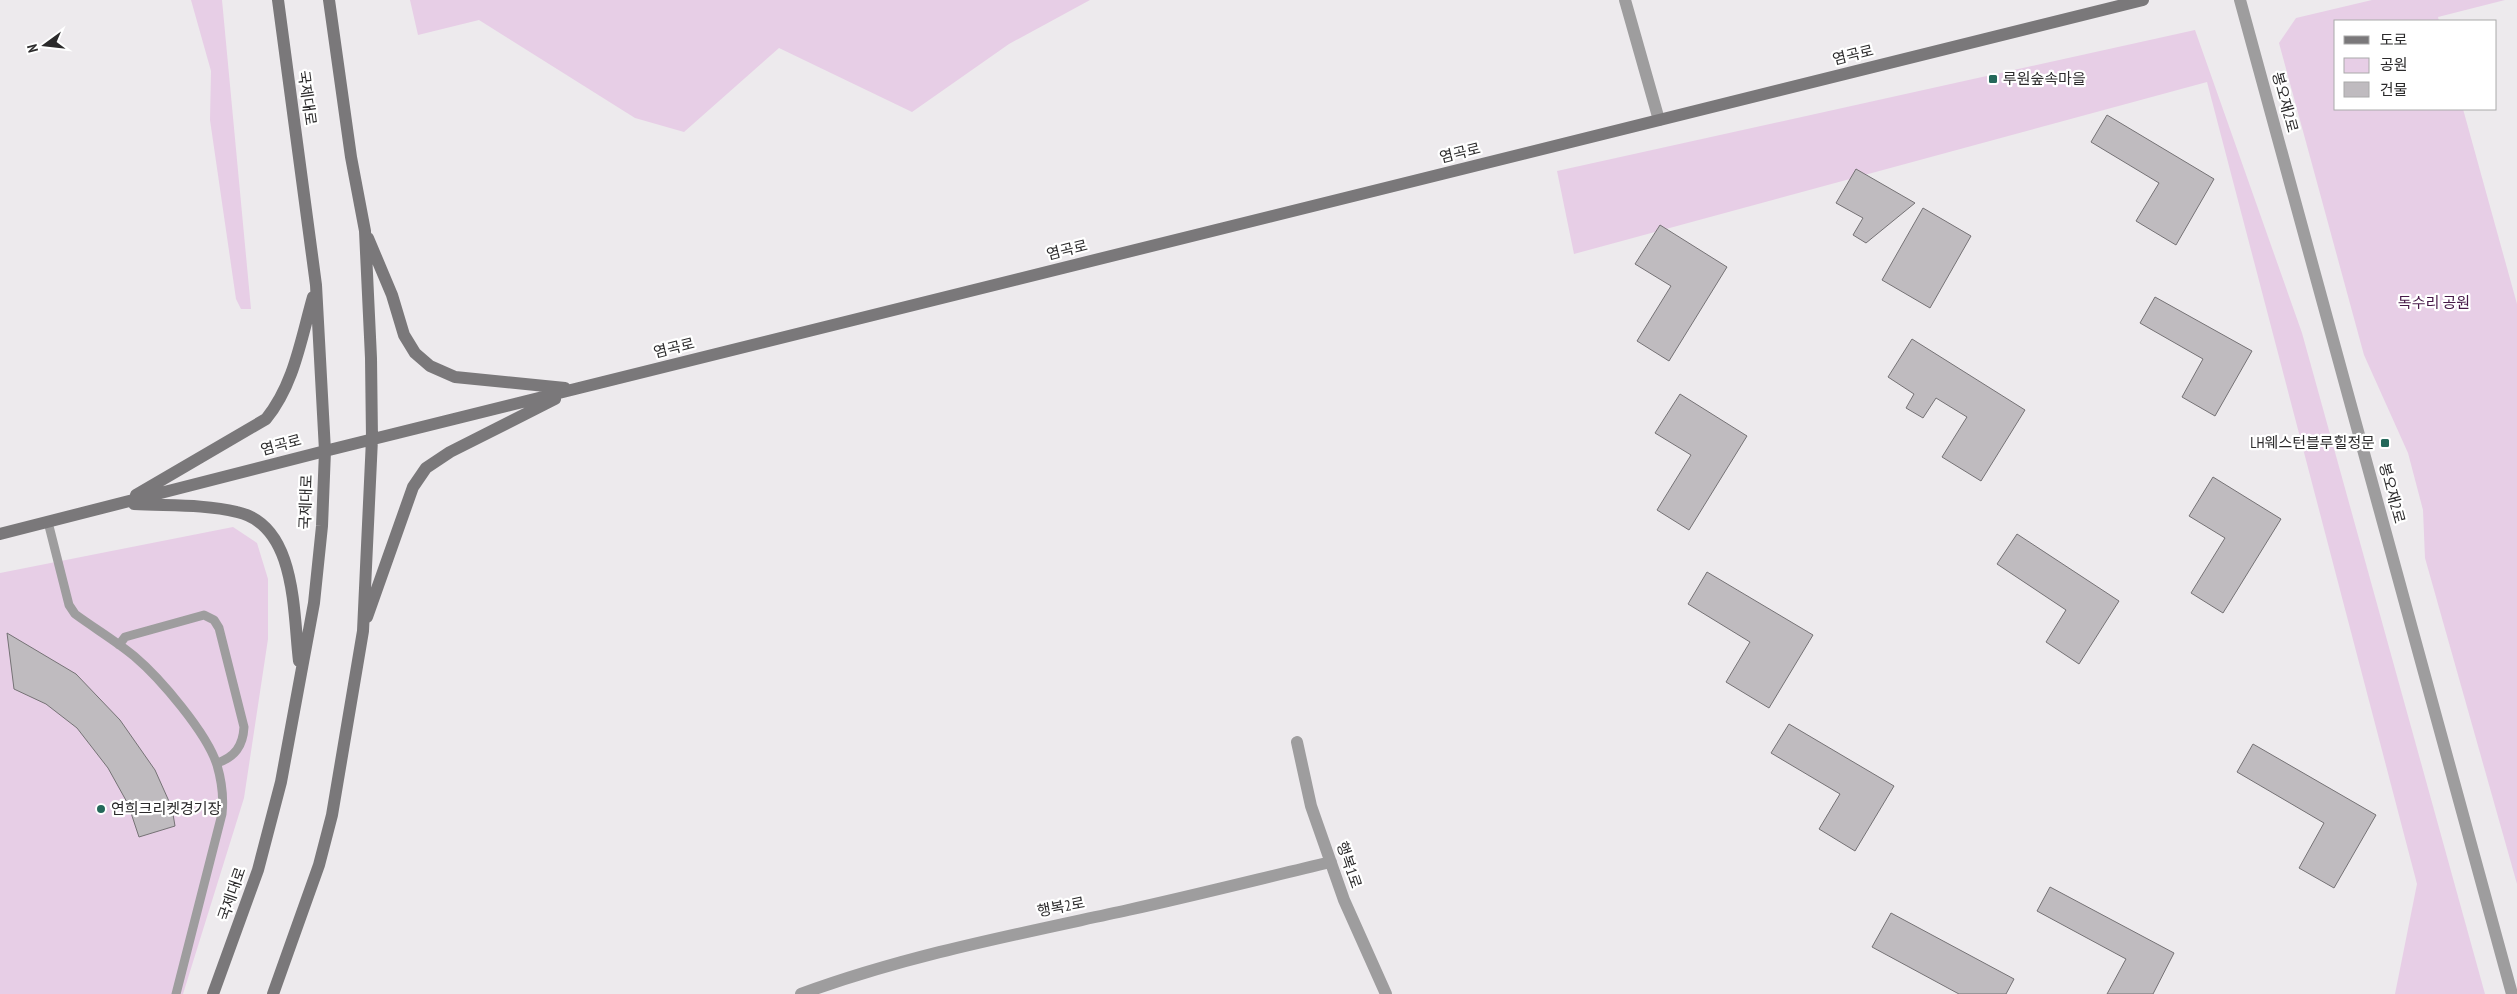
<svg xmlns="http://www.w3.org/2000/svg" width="2517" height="994" font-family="'PT Sans Narrow','Noto Sans KR',sans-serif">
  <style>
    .green { fill: #e7cee6 }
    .building { fill: #bfbbbf; stroke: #757275 }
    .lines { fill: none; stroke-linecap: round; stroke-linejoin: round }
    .service { stroke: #9e9d9e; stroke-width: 9 }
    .minor { stroke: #9e9d9e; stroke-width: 12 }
    .secondary { stroke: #7a787a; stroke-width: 12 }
    .poi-dot { fill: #24685a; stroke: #fff; stroke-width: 2 }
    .labels { text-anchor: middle; stroke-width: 4.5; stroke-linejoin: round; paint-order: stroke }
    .street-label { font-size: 15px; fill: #2b2a2b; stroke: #fff }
    .poi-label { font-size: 15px; fill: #2b2a2b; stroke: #fff; text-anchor: start }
    .park-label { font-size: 15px; fill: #461847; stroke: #fff }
  </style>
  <rect width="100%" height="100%" fill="#edeaed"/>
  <!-- green -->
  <path class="green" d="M191 0H222L251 309H241L236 299 210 120 211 71Z
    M410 0H1090L1009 44 912 112 779 48 684 132 635 118 479 20 418 35Z
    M2372 0H2505L2438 17 2439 21H2336V109H2463L2517 304V884L2425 558 2423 510 2408 453 2364 355 2279 43 2296 18Z
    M2195 30 2302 333 2485 994H2395L2417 884 2207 82 1574 254 1557 171Z
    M233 527 257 543 268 579V639L244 798 183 994H0V573Z"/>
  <!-- building -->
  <path class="building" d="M2107 115 2214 179 2176 245 2136 221 2159 183 2091 142Z
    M1856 169 1915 203 1866 243 1853 235 1863 218 1836 203Z
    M1923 208 1971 236 1930 308 1882 280Z
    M1660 225 1727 267 1669 361 1637 341 1671 286 1635 264Z
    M2155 297 2252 351 2215 416 2182 397 2203 359 2140 323Z
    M1912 339 2025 410 1981 481 1942 457 1967 417 1936 398 1923 418 1906 408 1914 394 1888 377Z
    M1680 394 1747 436 1689 530 1657 510 1691 455 1655 433Z
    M2213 477 2281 519 2223 613 2191 593 2225 538 2189 516Z
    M2017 534 2119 601 2079 664 2046 642 2066 610 1997 564Z
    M1707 572 1813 635 1769 708 1726 682 1750 642 1688 604Z
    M7 633 76 674 120 720 155 770 172 808 175 826 139 837 128 804 108 768 77 728 46 704 14 689Z
    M1789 724 1894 786 1855 851 1819 829 1840 794 1771 753Z
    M2253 744 2376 815 2334 888 2299 868 2324 823 2237 772Z
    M2050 887 2174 953 2153 994H2107L2126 959 2037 911Z
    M1891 913 2014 979 2006 994H1959L1872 947Z"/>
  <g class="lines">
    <!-- service -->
    <path class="service" d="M48 522 69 605 75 614C94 628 116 641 134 656 160 678 207 733 217 765 222 782 224 796 222 814L176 994
      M119 645 125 637 132 635 204 615 214 620 219 628 244 727C243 746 235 757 217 763"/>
    <!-- minor -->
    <path class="minor" d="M1625 0 1659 120
      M2240 0 2512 994
      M1297 742 1311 806 1344 900 1386 994
      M801 994C907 955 1018 934 1128 910 1196 895 1263 878 1331 862"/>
    <!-- secondary -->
    <path class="secondary" d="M368 238 392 295 404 335 415 353 430 366 455 377 565 388
      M136 495 266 419C294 385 301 339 313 297
      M134 504C167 506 204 504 237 512 297 525 293 613 299 661
      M0 534 325 451 2143 0
      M367 617 413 487 426 468 450 452 555 399
      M213 994 258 870 281 782 314 603 322 526 325 451 316 285 278 0
      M273 994 319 865 332 815 363 631 372 439 371 358 365 231 351 157 329 0"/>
  </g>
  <!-- markers -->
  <g class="poi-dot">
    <rect x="1988" y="74" width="10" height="10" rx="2.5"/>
    <rect x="2380" y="438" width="10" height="10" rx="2.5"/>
    <circle cx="101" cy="809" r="5"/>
  </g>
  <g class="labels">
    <!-- street labels -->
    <g class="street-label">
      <text transform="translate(1853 55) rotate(-14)" y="5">염곡로</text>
      <text transform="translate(307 98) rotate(82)" y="5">국제대로</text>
      <text transform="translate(2285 102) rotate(75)" y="5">봉오재2로</text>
      <text transform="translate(1460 153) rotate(-14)" y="5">염곡로</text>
      <text transform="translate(1067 250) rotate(-14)" y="5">염곡로</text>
      <text transform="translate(674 348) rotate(-14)" y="5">염곡로</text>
      <text transform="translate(281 445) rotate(-15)" y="5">염곡로</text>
      <text transform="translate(2392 493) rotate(75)" y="5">봉오재2로</text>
      <text transform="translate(306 502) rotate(-88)" y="5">국제대로</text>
      <text transform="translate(1349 865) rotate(71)" y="5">행복1로</text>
      <text transform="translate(232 894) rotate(-71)" y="5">국제대로</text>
      <text transform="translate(1061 907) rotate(-11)" y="5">행복2로</text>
    </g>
    <!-- poi labels -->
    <g class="poi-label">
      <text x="2003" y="84">루원숲속마을</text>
      <text x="2375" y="448" text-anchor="end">LH웨스턴블루힐정문</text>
      <text x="111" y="814">연희크리켓경기장</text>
    </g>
    <!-- park labels -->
    <g class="park-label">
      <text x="2434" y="308">독수리 공원</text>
    </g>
  </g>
  <!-- legend -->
  <rect x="2334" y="20" width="162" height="90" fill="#ffffff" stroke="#aaaaaa"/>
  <rect x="2344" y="36" width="25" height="8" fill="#7a787a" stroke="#aaaaaa"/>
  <text x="2380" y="45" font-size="15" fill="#2b2a2b">도로</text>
  <rect x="2344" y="58" width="25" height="15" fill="#e7cee6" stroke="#aaaaaa"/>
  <text x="2380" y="70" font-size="15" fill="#2b2a2b">공원</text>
  <rect x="2344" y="82" width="25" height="15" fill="#bfbbbf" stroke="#aaaaaa"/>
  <text x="2380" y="95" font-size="15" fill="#2b2a2b">건물</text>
  <!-- north arrow -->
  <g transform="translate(45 45) rotate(255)" stroke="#ffffff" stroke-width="4" paint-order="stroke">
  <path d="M0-4L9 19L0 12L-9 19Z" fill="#2b2a2b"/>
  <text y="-8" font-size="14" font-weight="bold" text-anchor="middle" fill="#2b2a2b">N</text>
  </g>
</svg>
